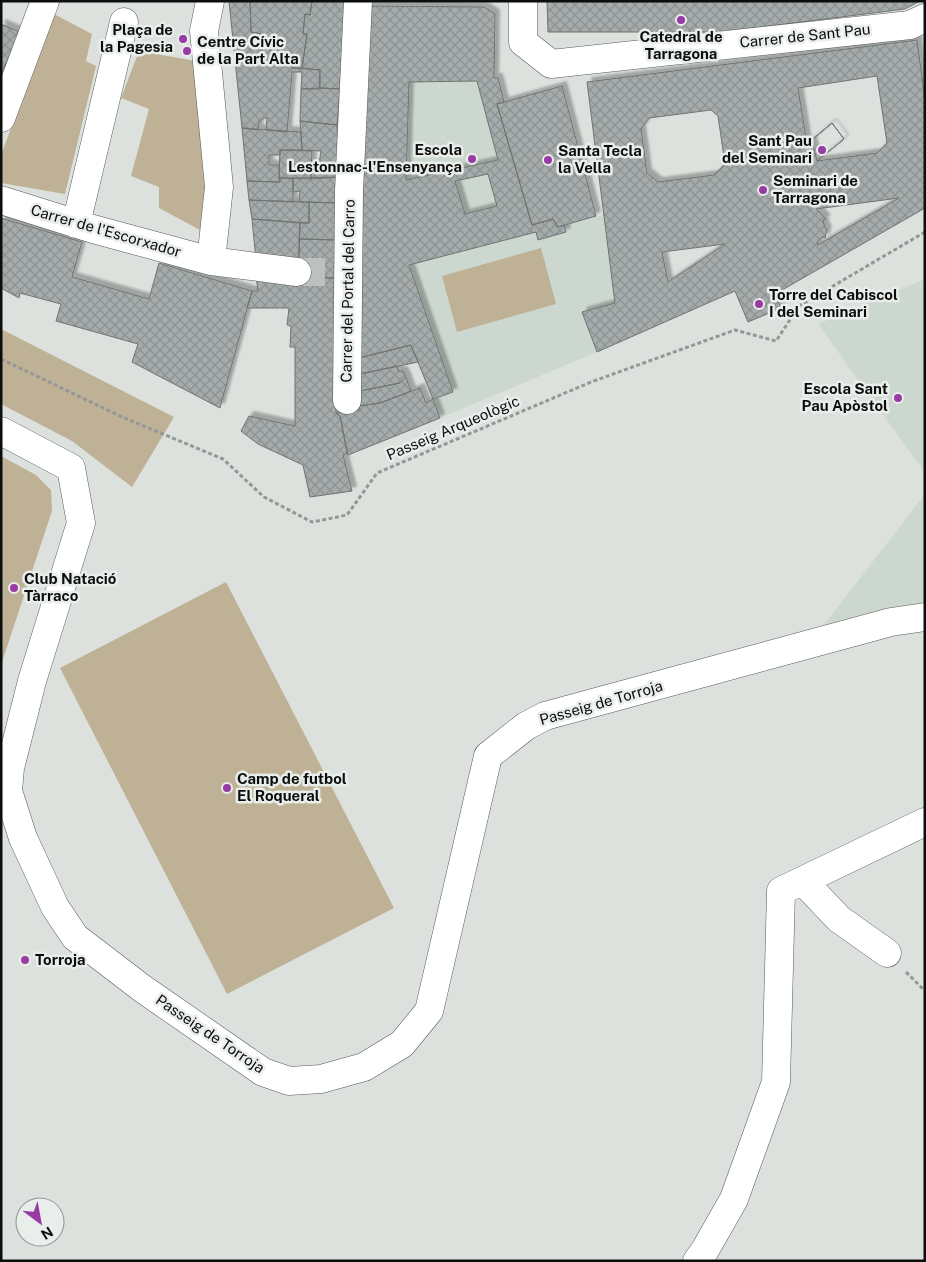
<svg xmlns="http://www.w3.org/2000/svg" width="926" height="1262" font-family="'Public Sans',sans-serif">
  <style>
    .built { fill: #ccd8cf }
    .green { fill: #bfb195 }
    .building { fill: url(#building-cross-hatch); stroke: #6e7473; fill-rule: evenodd; filter: url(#shadow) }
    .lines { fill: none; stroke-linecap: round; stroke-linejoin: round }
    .street-tunnel { stroke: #bdc1be; stroke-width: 28; stroke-dasharray: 28 14; stroke-linecap: butt }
    .street-casing { stroke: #565a57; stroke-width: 29 }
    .path { stroke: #949895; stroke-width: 3; stroke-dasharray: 4 2.5; stroke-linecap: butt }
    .street { stroke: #fff; stroke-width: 28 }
    .poi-dot { fill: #993ba4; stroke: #e9eeea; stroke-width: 2 }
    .labels { text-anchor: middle; stroke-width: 5; stroke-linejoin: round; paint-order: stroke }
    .poi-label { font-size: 15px; font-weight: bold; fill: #0c0e0d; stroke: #e9eeea; text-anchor: start }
    .street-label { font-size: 15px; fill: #0c0e0d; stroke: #e9eeea }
  </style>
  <defs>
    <pattern id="building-cross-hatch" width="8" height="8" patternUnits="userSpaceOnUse" patternTransform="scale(1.25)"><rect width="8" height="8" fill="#a5abab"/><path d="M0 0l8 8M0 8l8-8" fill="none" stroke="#8d9292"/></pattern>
    <filter id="shadow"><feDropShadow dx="4.5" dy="-4.5" stdDeviation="1" flood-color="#0004"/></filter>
  </defs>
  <rect width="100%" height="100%" fill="#dce1dd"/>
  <!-- built -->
  <path class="built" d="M367 6 484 7 495 14 494 78H498L504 102 562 86 596 216 603 215 615 303 582 312 597 352 440 418 418 362 360 318Z
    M925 279V473L818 324Z
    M925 494V605L820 630Z"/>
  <!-- green -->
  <path class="green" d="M54 14 92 34 86 61 96 66 65 194 1 183V155Z
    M139 51 196 61 212 188 202 231 159 208V187L131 176 149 109 121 98Z
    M541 248 556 304 457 332 442 276Z
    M1 329 174 417 132 487 72 441 1 404Z
    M1 456 36 475 51 490 52 511 1 665Z
    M226 582 394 908 227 994 60 668Z"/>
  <!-- building -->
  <path class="building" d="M229 1H250L251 32 262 34V59L292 62V68L320 70 319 89H301L302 72H292L287 132 266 130 267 118H264L259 122 258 130 242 128Z
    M250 1H312L310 15 305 14 303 34H307L302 68H292V62L262 59V34L251 32Z
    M312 1H346L340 89 320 88V70L302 68 307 34H303L305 14 310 15Z
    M547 1 601 2 920 1 905 9 721 32H548Z
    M367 6 484 7 495 14 494 78H498L504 102 497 104 532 225 553 219 558 227 564 225 566 232 538 240 536 232 409 265 453 392 433 399 411 345 355 359 360 319ZM477 81 498 160 406 180 409 82ZM488 174 497 206 465 214 455 181Z
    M1 24 20 32 1 75Z
    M917 40 925 100V208L775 294 781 308 748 322 735 291 597 352 582 312 615 303 587 82ZM877 76 887 143 877 153 817 161 844 139 832 123 807 144 798 88ZM711 110 718 116 725 164 714 175 658 182 647 173 641 129 649 118ZM899 198 818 245 817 242 822 237 825 238 827 229 825 228 823 220 826 219 816 209ZM725 244 668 282 662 252Z
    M562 86 596 216 558 227 553 219 532 225 497 104Z
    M320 88 340 89 337 125 300 121 301 89Z
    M300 121 337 125 339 177 311 179 310 165 319 164 321 151 302 150Z
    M832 123 844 139 817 161 812 140Z
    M242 128 301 132 302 150H280V155H269V165H279L280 182 247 181Z
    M280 150 312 151 311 179 279 178Z
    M339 177V203L299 202 300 191 293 192V178Z
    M279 178H293V202L249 200 247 181 280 182Z
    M249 200 309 202V223L252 219Z
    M309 202 339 203V240L299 239 300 223H309Z
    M1 218 82 242 72 277 149 299 159 263 252 291 220 408 132 362 138 344 56 321 61 304 20 293 19 298 1 288Z
    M252 219 300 223 299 262 256 260Z
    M299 239 339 240 337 278H296L299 262Z
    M256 276 337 278 336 413 340 416 347 453 343 455 352 491 310 497 303 465 258 444 241 431 249 416 295 426V347H290L291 326 287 325 289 308H247L252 291H258Z
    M411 345 418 362 355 375V359Z
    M397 366 398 371H403L406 377 400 383 360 391 355 375Z
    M406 377 411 391 380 403 359 406 360 391 400 383Z
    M420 388 426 403 433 399 440 418 348 455 340 416 336 413 360 410 359 406 380 403Z"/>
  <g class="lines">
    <!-- street-tunnel -->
    <path class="street-tunnel" d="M297 272H337"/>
    <!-- street casing -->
    <g class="street-casing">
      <path id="street" d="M210 1 204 31 219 187 211 261
        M523 1V42L551 64 910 25 925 18
        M1 118 45 1
        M1 200 93 229 211 261 297 272
        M76 224 124 22
        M347 400 349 191 358 1
        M1 431 71 468 81 523 32 681 10 768 8 791 23 838 55 907 75 937 143 989 263 1072 289 1081 321 1079 364 1067 402 1044 429 1011 488 756 526 726 545 716 891 622 925 617
        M803 881 839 919 887 953
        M697 1261 705 1250 734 1199 776 1082 781 891 925 822"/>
    </g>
    <!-- path -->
    <path class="path" d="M1 359 120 416 223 459 264 497 312 522 347 515 377 473 591 382 735 330 776 341 799 306 925 232
      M906 972 925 991"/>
    <!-- street -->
    <use href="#street" class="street"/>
  </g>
  <!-- markers -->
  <g class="poi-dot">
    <circle cx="681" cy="20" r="5"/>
    <circle cx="183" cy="39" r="5"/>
    <circle cx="187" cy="51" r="5"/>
    <circle cx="822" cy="150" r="5"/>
    <circle cx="472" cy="159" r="5"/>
    <circle cx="548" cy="160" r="5"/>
    <circle cx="763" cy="190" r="5"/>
    <circle cx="759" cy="304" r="5"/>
    <circle cx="898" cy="398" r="5"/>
    <circle cx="14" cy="588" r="5"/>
    <circle cx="227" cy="788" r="5"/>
    <circle cx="25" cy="960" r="5"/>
  </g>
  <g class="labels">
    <!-- poi labels -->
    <g class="poi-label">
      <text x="173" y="35" text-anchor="end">Plaça de<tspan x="173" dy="17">la Pagesia</tspan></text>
      <text x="681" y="42" text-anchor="middle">Catedral de<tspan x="681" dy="17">Tarragona</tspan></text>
      <text x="197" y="47">Centre Cívic<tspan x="197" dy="17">de la Part Alta</tspan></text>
      <text x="812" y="146" text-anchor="end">Sant Pau<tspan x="812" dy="17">del Seminari</tspan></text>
      <text x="462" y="155" text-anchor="end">Escola<tspan x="462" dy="17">Lestonnac-l'Ensenyança</tspan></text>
      <text x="558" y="156">Santa Tecla<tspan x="558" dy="17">la Vella</tspan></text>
      <text x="773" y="186">Seminari de<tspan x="773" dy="17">Tarragona</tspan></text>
      <text x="769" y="300">Torre del Cabiscol<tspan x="769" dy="17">I del Seminari</tspan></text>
      <text x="888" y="394" text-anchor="end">Escola Sant<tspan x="888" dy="17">Pau Apòstol</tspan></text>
      <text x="24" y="584">Club Natació<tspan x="24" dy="17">Tàrraco</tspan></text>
      <text x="237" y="784">Camp de futbol<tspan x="237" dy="17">El Roqueral</tspan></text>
      <text x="35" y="965">Torroja</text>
    </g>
    <!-- street labels -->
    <g class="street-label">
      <text transform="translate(805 36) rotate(-6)" y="5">Carrer de Sant Pau</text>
      <text transform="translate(106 231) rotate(16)" y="5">Carrer de l'Escorxador</text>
      <text transform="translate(348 291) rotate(-89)" y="5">Carrer del Portal del Carro</text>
      <text transform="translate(453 428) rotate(-23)" y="5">Passeig Arqueològic</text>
      <text transform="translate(601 703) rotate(-16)" y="5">Passeig de Torroja</text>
      <text transform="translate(210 1034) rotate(34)" y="5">Passeig de Torroja</text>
    </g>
  </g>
  <!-- border -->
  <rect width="926" height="1262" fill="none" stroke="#0c0e0d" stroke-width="5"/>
  <!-- north arrow -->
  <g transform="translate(40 1222) rotate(148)"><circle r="24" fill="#e9eeea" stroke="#919492"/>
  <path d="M0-4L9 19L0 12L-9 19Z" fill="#993ba4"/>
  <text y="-8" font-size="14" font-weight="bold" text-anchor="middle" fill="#0c0e0d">N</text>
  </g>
</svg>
